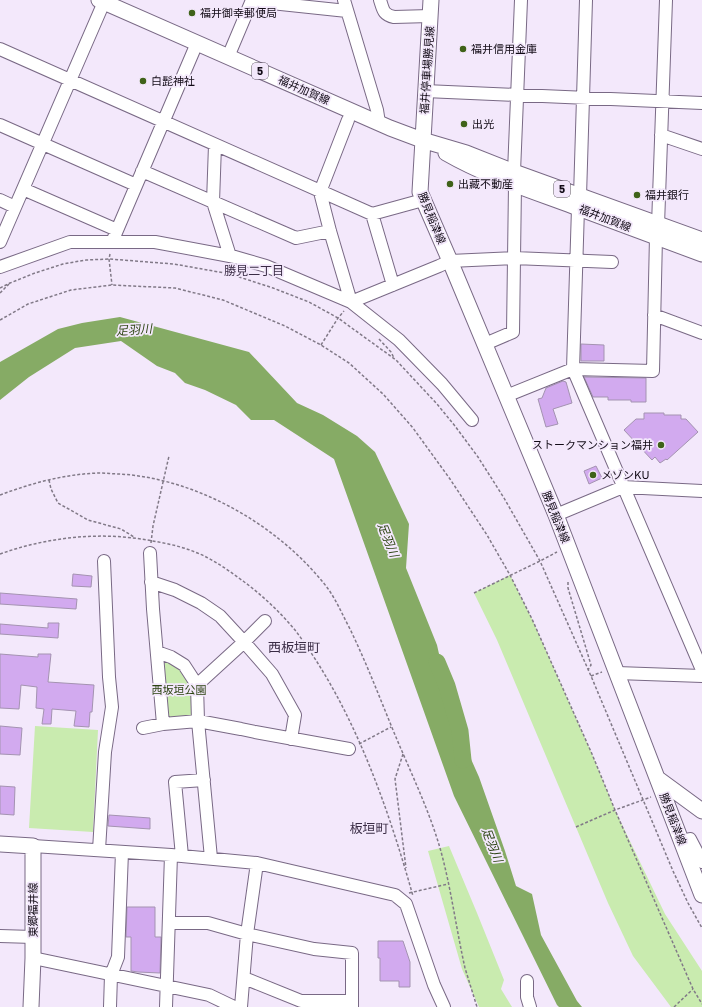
<svg xmlns="http://www.w3.org/2000/svg" width="702" height="1007" font-family="'Golos Text','Noto Sans JP',sans-serif">
  <style>
    .green { fill: #c9ebaf }
    .water { fill: #86ab65 }
    .lines { fill: none; stroke-linecap: round; stroke-linejoin: round }
    .river { stroke: #86ab65; stroke-width: 17 }
    .building { fill: #d2aaef; stroke: #a493b1 }
    .minor-casing { stroke: #796985; stroke-width: 14 }
    .major-casing { stroke: #796985; stroke-width: 17 }
    .path { stroke: #817987; stroke-width: 1.5; stroke-dasharray: 3 2; stroke-linecap: butt }
    .minor { stroke: #fff; stroke-width: 12 }
    .major { stroke: #fff; stroke-width: 15 }
    .poi-dot { fill: #3f6219; stroke: #f3e8fb; stroke-width: 1.5 }
    .labels { text-anchor: middle; stroke-width: 3.5; stroke-linejoin: round; paint-order: stroke }
    .shield { fill: #f3e8fb; stroke: #564d5b; stroke-width: 1 }
    .shield-label { font-size: 10px; font-weight: bold; fill: #120b16 }
    .poi-label { font-size: 11px; fill: #120b16; stroke: #f3e8fb; text-anchor: start }
    .street-label { font-size: 11px; fill: #120b16; stroke: #f3e8fb }
    .park-label { font-size: 11px; fill: #2c4412; stroke: #f3e8fb }
    .neighbourhood-label { font-size: 12px; fill: #3a2c45; stroke: #f3e8fb }
    .water-label { font-size: 12px; font-style: italic; fill: #2c4412; stroke: #f3e8fb }
    .quarter-label { font-size: 13px; fill: #3a2c45; stroke: #f3e8fb }
  </style>
  <rect width="100%" height="100%" fill="#f3e8fb"/>
  <!-- green -->
  <path class="green" d="M510 575 532 619 592 754 615 810 665 914 702 971V1007H671L633 956 608 903 497 640 474 593Z
    M160 657 174 660 195 686 194 720 165 721Z
    M35 726 98 730 93 832 29 828Z
    M449 846 477 913 504 980 501 989 512 1007H479L462 969 428 851Z"/>
  <!-- water -->
  <path class="water" d="M120 317 249 352 297 403 323 415 357 436 375 452 409 524 406 568 437 645 454 721 479 777 505 851 516 886 532 894 541 935 577 1001 582 1007H559L557 1005 454 796 334 459 274 420H251L236 405 205 390 185 383 175 373 157 366 121 341 75 348 29 377 0 400V362L58 329 82 323Z"/>
  <g class="lines">
    <!-- river -->
    <path class="river" d="M437 662 447 686 460 731 463 760"/>
  </g>
  <!-- building -->
  <path class="building" d="M581 344 604 345V361H581Z
    M584 377 646 378V402H631V400H608V397H593Z
    M563 381 566 382 572 403 553 409 558 424 546 427 538 399 542 398 546 388Z
    M644 413H664V415H681V419H686L698 432 667 460 666 459 660 463 655 457 652 460 624 430 636 419H644Z
    M596 466 602 478 589 484 584 471Z
    M73 574 92 576 91 587 72 586Z
    M0 593 77 599 76 609 0 604Z
    M48 623H59L58 638 0 634V624L48 628Z
    M0 654 38 657V654H51L48 682 94 685 92 712H90L89 727 74 726 76 711 52 709 51 724H42L44 709 36 708 37 687 21 685 19 709 0 708Z
    M0 726 22 728 20 755 0 754Z
    M0 786 15 787 14 815 0 814Z
    M109 815 150 818V829L108 826Z
    M127 907H155V937H161L160 973 138 972 131 971V937H126Z
    M378 941H403L410 962V987H399V981H380V958H378Z"/>
  <g class="lines">
    <!-- minor casing -->
    <g class="minor-casing">
      <path id="minor" d="M344 0 377 110 379 123
        M380 0C383 9 383 15 394 17L430 16
        M252 1 347 11
        M0 49 372 214 423 200
        M228 57 252 0
        M425 91 702 103
        M348 120 320 192 330 231 351 302
        M0 125 136 185
        M661 135 702 149
        M215 145 213 202 230 256
        M142 171 296 238 330 231
        M514 172 521 0
        M23 189 117 230
        M580 196 586 0
        M0 200 15 207
        M578 208 573 369 702 670
        M372 214 393 285
        M0 242 104 2
        M112 242 197 43
        M0 267 70 242H155L235 257 266 266 351 302 399 340 442 384 472 420
        M351 302 439 266 450 261 514 258 612 262
        M654 315 702 333
        M485 344 513 332 515 185
        M506 396 573 369 653 371 656 237 658 225 666 0
        M556 515 623 487 702 491
        M150 553 153 609 163 724
        M151 582 175 590 201 603 220 616 244 642 272 674 295 715 291 739
        M157 652 171 657 184 665 197 685 198 721 211 858
        M617 673 702 676
        M197 685 244 642 265 621
        M143 728 163 724 198 721 241 729 255 732 349 749
        M681 841 690 839 702 862
        M33 846 171 855 257 863 395 895 406 904 434 985 444 1007
        M99 850 105 752 112 707 109 677 104 561
        M182 856 175 782 204 780
        M169 923H208L247 934 314 949 352 953V1007
        M0 936 33 937
        M33 958 209 995 234 1007
        M244 978 301 1001H352
        M527 981V997L530 1007
        M110 1007 111 975 118 957 122 852
        M166 1007 171 855
        M241 1007 247 934 257 863"/>
    </g>
    <!-- major casing -->
    <g class="major-casing">
      <path id="major" d="M99 0 390 128 422 140 466 153 514 172 702 240
        M431 0 420 192 450 261 556 515 702 895
        M446 153C486 176 530 190 573 206 616 222 659 238 702 254
        M657 778 702 811
        M0 844 33 846V958L31 1007"/>
    </g>
    <!-- path -->
    <path class="path" d="M110 254 109 259 112 285
      M0 288 10 283 35 273 63 264 86 260 109 259 174 264 230 274 273 288 309 302 338 318 396 360 437 404 455 426 478 457 504 498 540 561 591 676 673 871 688 903 702 928
      M0 293 9 284
      M0 320 28 304 71 290 112 285 175 288 223 300 285 326 321 345 349 363 383 394 413 428 450 479 487 535 510 575 532 619 592 754 615 810 693 989 702 1004
      M379 339 391 352 394 358
      M321 345 338 318 344 311
      M49 480 51 489 58 503 88 520 121 529 134 537
      M0 495C32 483 65 474 99 473 106 473 113 474 120 474 198 479 278 525 326 586 336 599 342 614 350 629 366 662 379 696 393 730 409 769 428 807 440 848 451 887 456 928 465 968 469 981 473 994 477 1007
      M151 543 153 526 169 456
      M0 554C45 538 94 532 141 539 159 542 178 545 195 552 213 559 228 570 243 581 262 595 280 612 295 630 353 707 387 804 413 896
      M568 582V588L591 665 588 670
      M474 593 540 561 557 552
      M591 676 602 672
      M359 744 391 727
      M403 754 395 779 406 868
      M576 827 615 810 651 797
      M409 893 448 884
      M674 1007 693 989"/>
    <!-- minor -->
    <use href="#minor" class="minor"/>
    <!-- major -->
    <use href="#major" class="major"/>
  </g>
  <!-- markers -->
  <g class="poi-dot">
    <circle cx="192" cy="13" r="4"/>
    <circle cx="463" cy="49" r="4"/>
    <circle cx="143" cy="81" r="4"/>
    <circle cx="464" cy="124" r="4"/>
    <circle cx="450" cy="184" r="4"/>
    <circle cx="637" cy="195" r="4"/>
    <circle cx="661" cy="445" r="4"/>
    <circle cx="593" cy="475" r="4"/>
  </g>
  <g class="labels">
    <!-- shield labels -->
    <g class="shield">
      <rect x="252" y="63" width="16" height="16" rx="3"/>
      <rect x="554" y="181" width="16" height="16" rx="3"/>
    </g>
    <g class="shield-label">
      <text x="260" y="75">5</text>
      <text x="562" y="193">5</text>
    </g>
    <!-- poi labels -->
    <g class="poi-label">
      <text x="200" y="17">福井御幸郵便局</text>
      <text x="471" y="53">福井信用金庫</text>
      <text x="151" y="85">白髭神社</text>
      <text x="472" y="128">出光</text>
      <text x="458" y="188">出藏不動産</text>
      <text x="645" y="199">福井銀行</text>
      <text x="653" y="449" text-anchor="end">ストークマンション福井</text>
      <text x="601" y="479">メゾンKU</text>
    </g>
    <!-- street labels -->
    <g class="street-label">
      <text transform="translate(427 70) rotate(-86)" y="4">福井停車場勝見線</text>
      <text transform="translate(304 90) rotate(24)" y="4">福井加賀線</text>
      <text transform="translate(432 218) rotate(68)" y="4">勝見稲津線</text>
      <text transform="translate(605 218) rotate(21)" y="4">福井加賀線</text>
      <text transform="translate(556 517) rotate(68)" y="4">勝見稲津線</text>
      <text transform="translate(673 819) rotate(69)" y="4">勝見稲津線</text>
      <text transform="translate(33 910) rotate(-90)" y="4">東郷福井線</text>
    </g>
    <!-- park labels -->
    <g class="park-label">
      <text x="179" y="694">西坂垣公園</text>
    </g>
    <!-- neighbourhood labels -->
    <g class="neighbourhood-label">
      <text x="254" y="275">勝見二丁目</text>
    </g>
    <!-- water labels -->
    <g class="water-label">
      <text transform="translate(134 330) rotate(-4)" y="4">足羽川</text>
      <text transform="translate(388 540) rotate(68)" y="4">足羽川</text>
      <text transform="translate(492 845) rotate(69)" y="4">足羽川</text>
    </g>
    <!-- quarter labels -->
    <g class="quarter-label">
      <text x="294" y="652">西板垣町</text>
      <text x="369" y="833">板垣町</text>
    </g>
  </g>
</svg>
